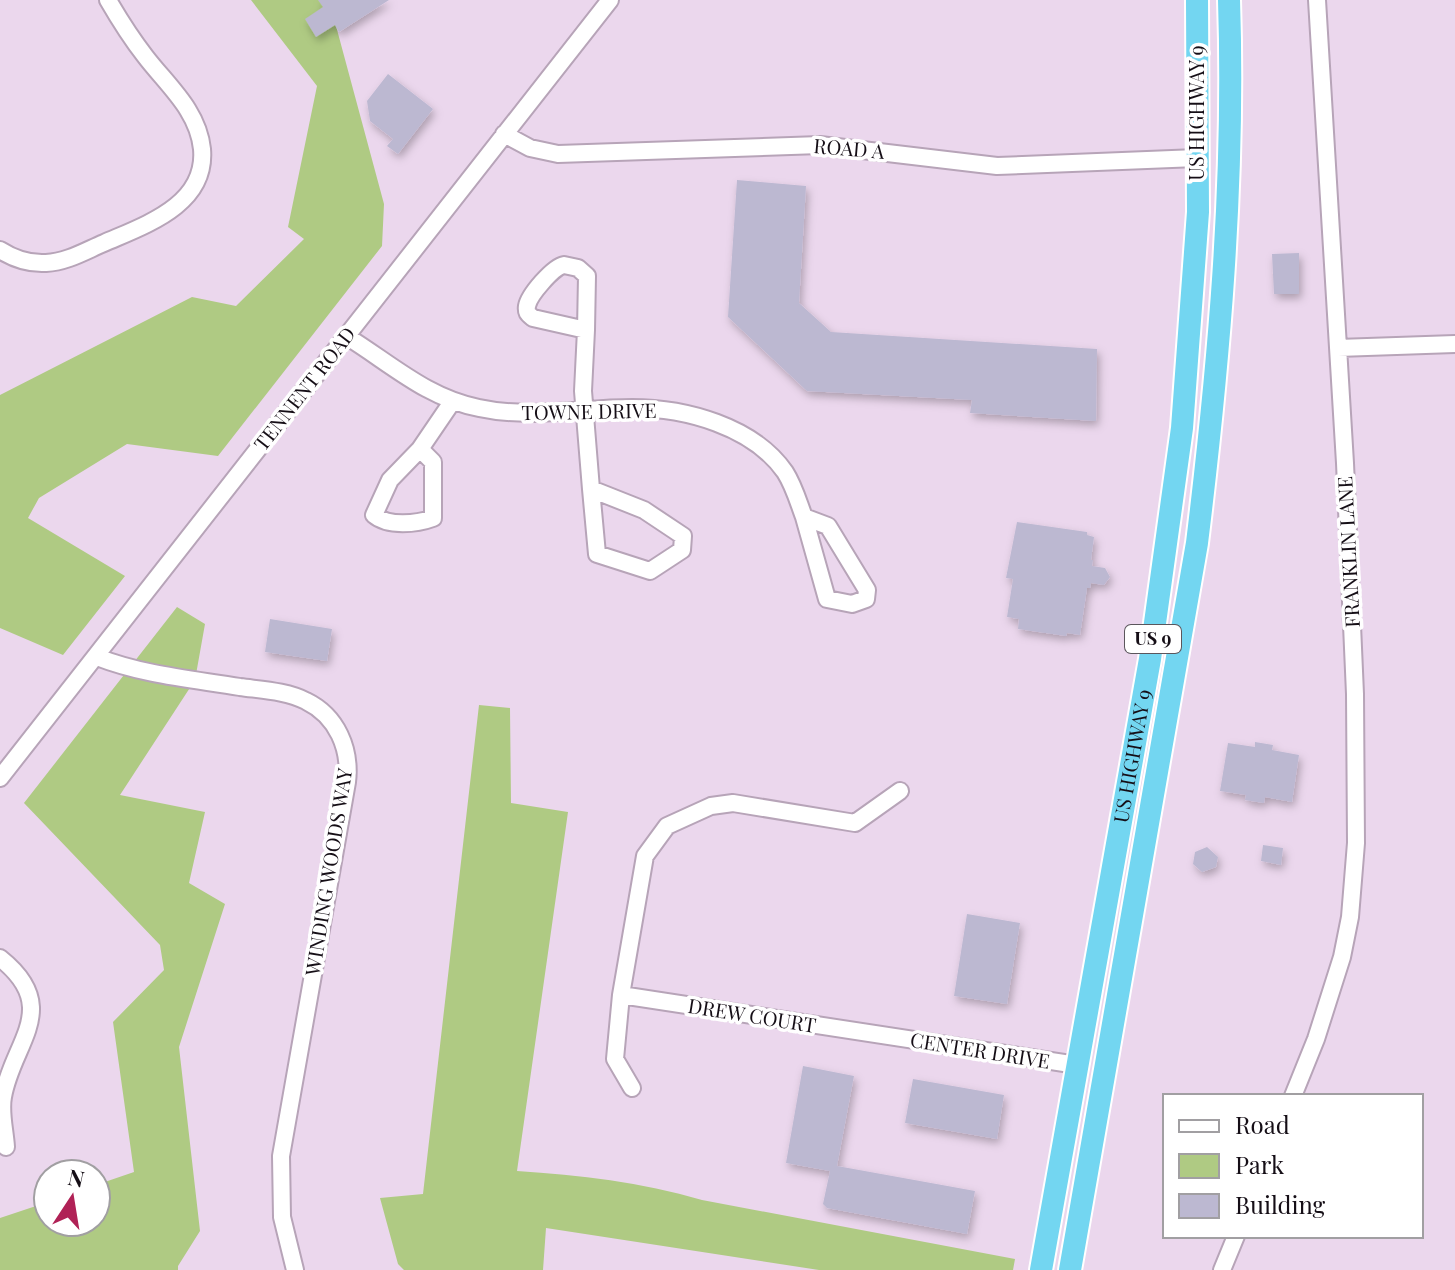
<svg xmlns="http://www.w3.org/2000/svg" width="1455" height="1270" font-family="'Playfair Display',serif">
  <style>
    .green { fill: #afca83 }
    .building { fill: #bcb8d1; filter: url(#shadow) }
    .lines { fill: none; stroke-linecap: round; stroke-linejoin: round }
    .minor-casing { stroke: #b7a4b8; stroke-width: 20 }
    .highway-casing { stroke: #fff; stroke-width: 26 }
    .minor { stroke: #fff; stroke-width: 16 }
    .highway { stroke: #73d6f1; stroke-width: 22 }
    .labels { text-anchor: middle; stroke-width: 7; stroke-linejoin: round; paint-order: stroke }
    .shield { fill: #fff; stroke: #5b565c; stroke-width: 2 }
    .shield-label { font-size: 18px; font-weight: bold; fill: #150e16 }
    .street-label { font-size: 20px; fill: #150e16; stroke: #fff }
  </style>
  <defs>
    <filter id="shadow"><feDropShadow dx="2.5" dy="4.5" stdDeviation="4" flood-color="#0004"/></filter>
  </defs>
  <rect width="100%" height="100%" fill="#ebd7ed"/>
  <!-- green -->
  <path class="green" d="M251 0H329L384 204 382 246 218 456 127 444 39 498 28 518 125 576 63 655 0 628V395L192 297 236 306 304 239 288 227 317 86Z
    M177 607 205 624 195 680 120 795 205 812 189 883 225 904 179 1047 200 1231 178 1266V1270H0V1218L48 1202V1222H96V1185L134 1172 113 1022 164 970 160 945 24 803Z
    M479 705 510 708 511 803 568 812 517 1171C580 1175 641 1182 702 1200L1015 1259 1013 1270H819L546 1228 543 1270H404L398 1264 380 1198 423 1194Z"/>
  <!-- building -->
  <path class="building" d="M318 0H389L339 32 335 25 316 37 305 19 323 7Z
    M388 74 433 109 398 154 387 146 393 139 370 121 367 101Z
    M737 180 806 186 799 303 831 332 1097 349 1096 421 970 413 972 400 807 391 728 317Z
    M1299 253V294H1274L1272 254Z
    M1017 522 1087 532V535L1094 537 1091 560H1093L1092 566 1105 568 1110 577 1104 585 1091 583 1090 588H1087L1080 635 1067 633 1066 636 1018 629 1019 619 1007 617 1013 579 1006 578Z
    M270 619 332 629 327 661 265 652Z
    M1255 742 1273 745 1272 750 1299 755 1292 802 1265 797 1264 803 1245 800 1246 795 1220 791 1228 743 1255 747Z
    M1263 845 1283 848 1281 865 1261 861Z
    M1207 847 1218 857 1216 867 1202 872 1193 864 1195 852Z
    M967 914 1020 923 1007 1004 954 996Z
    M803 1066 854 1076 837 1166 975 1191 967 1234 827 1208 823 1204 830 1171 786 1163Z
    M913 1079 1004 1095 997 1139 905 1123Z"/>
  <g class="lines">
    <!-- minor casing -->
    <g class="minor-casing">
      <path id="minor" d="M504 134 530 148 558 154 820 145 997 166 1197 158
        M0 250C14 259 29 264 46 263 67 262 85 251 104 243 145 225 207 205 202 149 198 110 167 85 145 56 131 38 119 19 108 0
        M564 265 578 268 587 276 586 330 533 318C528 314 526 313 527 306 529 295 553 267 564 265Z
        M586 330 583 391 591 489
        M346 336C390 363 427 398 479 408 530 419 580 408 632 408 685 408 753 426 785 472 794 486 798 501 804 517
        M1338 348 1455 344
        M420 449 433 462V518C417 524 388 527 374 515L390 480Z
        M420 449 452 402
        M591 489 644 510 683 536 682 550 650 571 597 554Z
        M804 517 828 526 867 590 866 599 852 604 827 599Z
        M97 657C143 675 192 679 240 687 262 690 287 691 306 701 337 716 351 749 347 782L281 1156 282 1217 295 1270
        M0 778 610 0
        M0 958C63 1008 12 1043 3 1097 0 1112 5 1131 6 1147
        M621 995 1077 1065
        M632 1088 615 1059 621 995 645 856 667 826 711 806 733 803 855 823 900 791
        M1293 1096 1316 1039 1342 957 1350 917 1356 843 1355 694 1345 463 1317 0
        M1222 1270 1236 1236"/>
    </g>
    <!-- highway casing -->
    <g class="highway-casing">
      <g id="highway">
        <path id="s1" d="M1041 1270 1150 659 1182 428 1198 212 1197 0"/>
        <path d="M1070 1270 1197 543C1219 363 1235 182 1229 0"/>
      </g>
    </g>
    <!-- minor -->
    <use href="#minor" class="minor"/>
    <!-- highway -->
    <use href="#highway" class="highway"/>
  </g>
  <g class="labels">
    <!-- shield labels -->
    <rect class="shield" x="1125" y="625" width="56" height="28" rx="6"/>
    <g class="shield-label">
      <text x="1153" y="645">US 9</text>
    </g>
    <!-- street labels -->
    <g class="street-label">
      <text transform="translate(1197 113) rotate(-90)" y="7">US HIGHWAY 9</text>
      <text transform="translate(849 149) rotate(5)" y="7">ROAD A</text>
      <text transform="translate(305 389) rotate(-52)" y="7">TENNENT ROAD</text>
      <text transform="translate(589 412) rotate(-1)" y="7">TOWNE DRIVE</text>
      <text transform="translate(1349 552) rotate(-93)" y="7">FRANKLIN LANE</text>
      <text dy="7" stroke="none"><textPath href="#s1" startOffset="522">US HIGHWAY 9</textPath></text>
      <text transform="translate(329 872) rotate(-81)" y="7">WINDING WOODS WAY</text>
      <text transform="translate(752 1016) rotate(9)" y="7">DREW COURT</text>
      <text transform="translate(980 1051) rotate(9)" y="7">CENTER DRIVE</text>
    </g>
  </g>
  <!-- legend -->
  <rect x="1163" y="1094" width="260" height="144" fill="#ffffff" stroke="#a19fa2" stroke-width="2"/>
  <rect x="1179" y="1120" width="40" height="12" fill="#ffffff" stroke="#a19fa2" stroke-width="2"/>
  <text x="1235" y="1134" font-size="24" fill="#150e16">Road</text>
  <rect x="1179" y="1154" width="40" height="24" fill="#afca83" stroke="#a19fa2" stroke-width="2"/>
  <text x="1235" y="1174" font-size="24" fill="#150e16">Park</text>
  <rect x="1179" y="1194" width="40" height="24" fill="#bcb8d1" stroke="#a19fa2" stroke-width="2"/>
  <text x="1235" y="1214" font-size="24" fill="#150e16">Building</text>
  <!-- north arrow -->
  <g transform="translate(72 1198) rotate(12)"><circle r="38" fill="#ffffff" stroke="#a19fa2" stroke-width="2"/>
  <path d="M0-6L14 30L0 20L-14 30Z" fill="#b02156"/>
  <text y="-12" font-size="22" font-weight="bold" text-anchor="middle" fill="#150e16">N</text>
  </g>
</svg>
